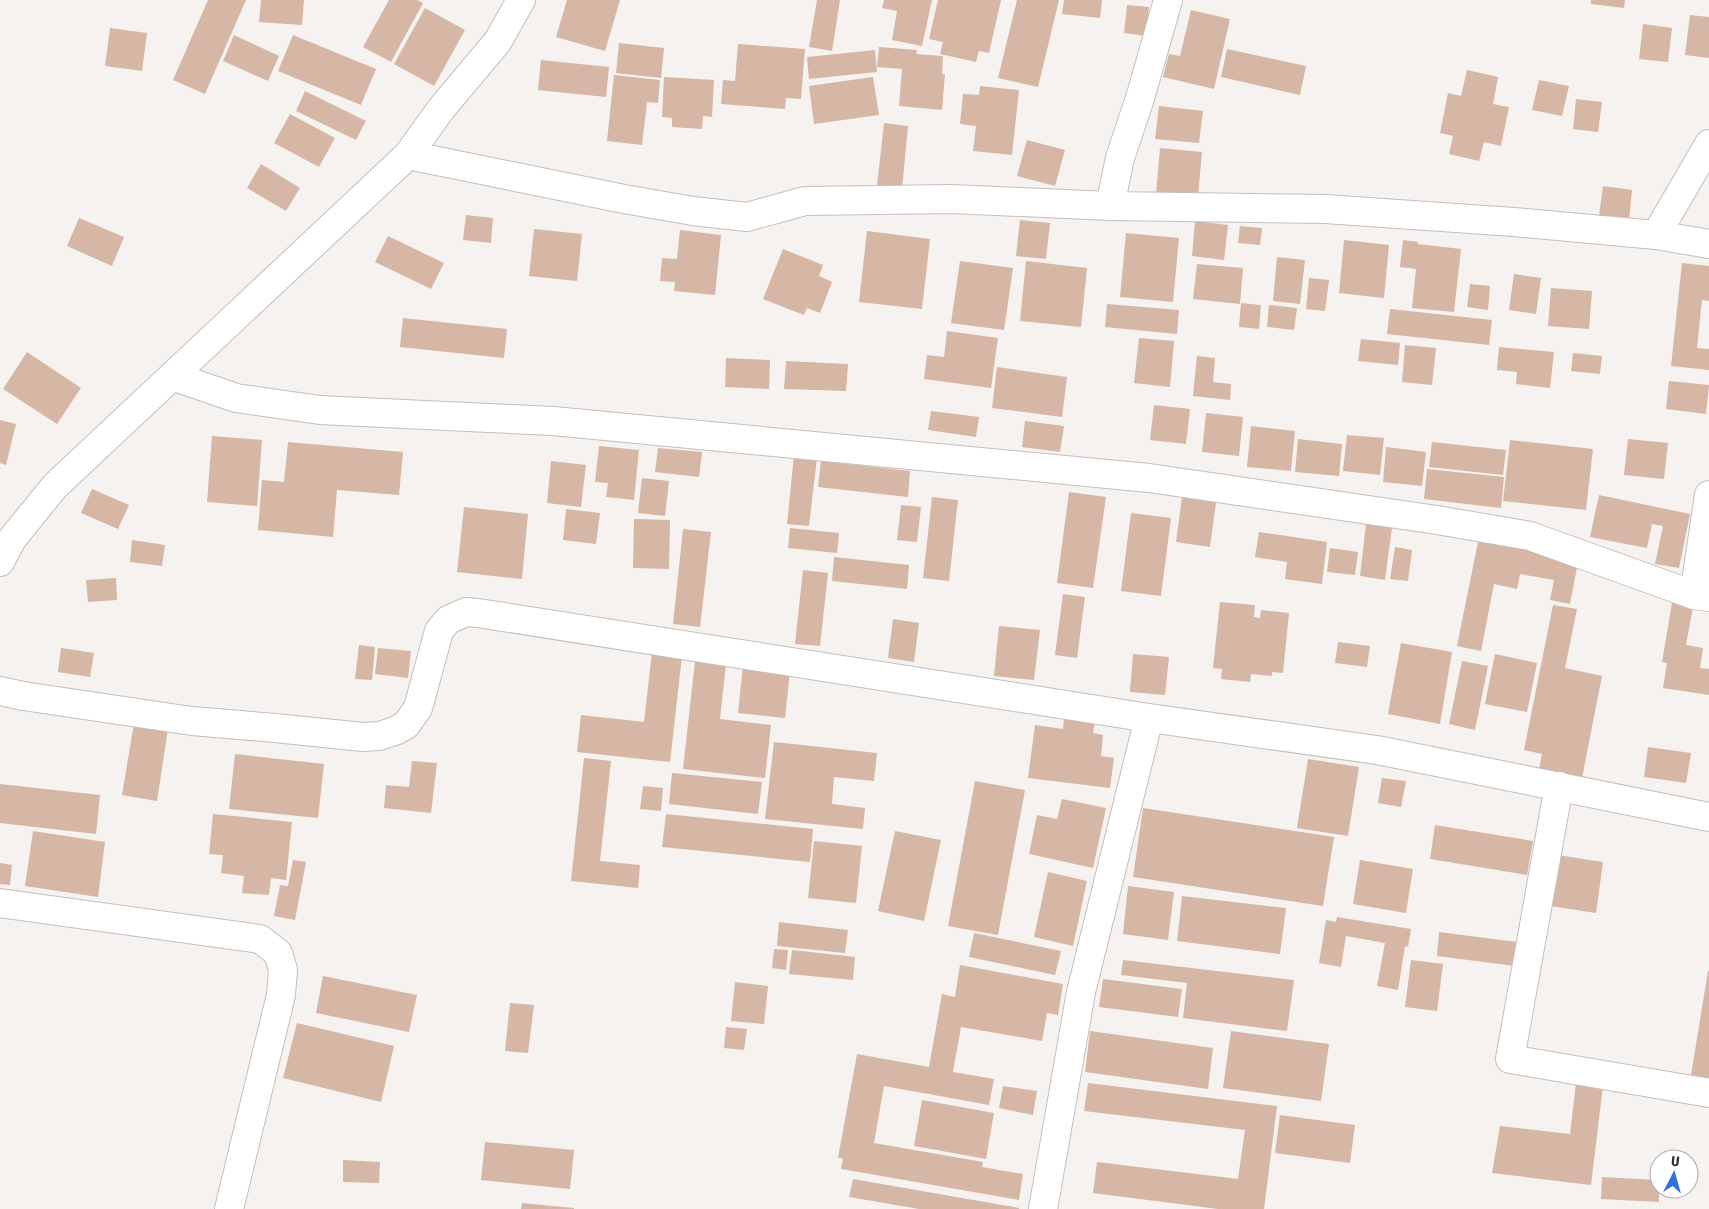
<svg xmlns="http://www.w3.org/2000/svg" width="1709" height="1209" font-family="'Fira Sans Condensed',sans-serif">
  <style>
    .building { fill: #d6b6a5 }
    .lines { fill: none; stroke-linecap: round; stroke-linejoin: round }
    .minor-casing { stroke: #c3bfbd; stroke-width: 30 }
    .minor { stroke: #fff; stroke-width: 28 }
  </style>
  <rect width="100%" height="100%" fill="#f6f2f0"/>
  <!-- building -->
  <path class="building" d="M208 0H246L205 94 173 80Z
    M261 0H304L302 25 259 22Z
    M389 0H417L423 3 391 62 363 47Z
    M567 0H620L605 51 556 37Z
    M817 0H840L832 51 809 47Z
    M884 0H932L922 46 892 40 897 11 882 8Z
    M938 0H1001L989 53 979 51 976 62 940 54 943 42 929 39Z
    M1017 0H1059L1038 87 998 78Z
    M1064 0H1102L1100 18 1062 14Z
    M1591 0H1625L1624 8 1591 4Z
    M1127 5 1149 7 1146 36 1124 33Z
    M425 8 465 30 434 86 394 64Z
    M1191 10 1230 19 1214 89 1163 77 1169 54 1180 56Z
    M1690 15 1709 17V58L1685 55Z
    M1643 24 1672 28 1668 62 1639 59Z
    M110 28 147 33 142 71 105 66Z
    M234 35 279 56 268 81 223 61Z
    M293 35 376 69 361 105 278 71Z
    M619 43 664 48 661 78 616 73Z
    M738 44 805 49 801 99 786 98 785 109 721 104 723 80 735 81Z
    M879 47 917 50 916 54 943 56 942 74H945L942 110 899 106 902 69 877 67Z
    M1227 49 1306 66 1300 95 1221 77Z
    M875 50 877 72 809 79 807 57Z
    M541 60 609 67 606 97 538 90Z
    M1467 70 1498 77 1493 104 1509 107 1501 146 1484 142 1479 161 1449 154 1453 136 1440 133 1448 93 1461 96Z
    M614 75 660 80 658 103 647 102 642 145 607 141Z
    M664 77 714 80 712 117 703 116 702 129 672 127V118L662 117Z
    M873 77 879 115 814 124 809 86Z
    M1539 80 1569 86 1562 116 1532 110Z
    M980 86 1019 90 1012 155 973 151 976 126 960 124 963 94 979 95Z
    M305 91 366 121 356 140 296 111Z
    M1576 99 1602 102 1598 132 1573 129Z
    M1159 106 1203 111 1199 143 1155 139Z
    M290 114 335 138 319 167 274 143Z
    M884 123 908 126 902 189 877 186Z
    M1027 140 1065 150 1055 186 1017 176Z
    M1160 148 1202 152 1198 197 1156 194Z
    M261 164 300 188 286 211 247 188Z
    M1603 186 1632 190 1629 220 1599 216Z
    M466 215 493 218 491 243 463 240Z
    M79 218 124 237 112 266 67 246Z
    M1020 220 1050 223 1046 259 1016 256Z
    M1195 221 1228 225 1224 260 1192 256Z
    M1240 226 1262 228 1260 245 1238 243Z
    M534 229 582 234 577 281 529 276Z
    M680 230 721 235 715 295 674 291 675 282 660 281 662 258 677 259Z
    M867 231 930 239 922 309 859 302Z
    M1126 233 1179 238 1173 302 1120 297Z
    M388 236 444 263 431 289 375 262Z
    M1344 240 1389 245 1384 298 1339 293Z
    M1403 240 1418 242V244L1461 249 1454 312 1412 308 1416 269 1400 267Z
    M783 249 823 265 819 276 832 282 820 313 807 308 804 315 763 299Z
    M1277 257 1305 260 1300 304 1273 301Z
    M960 261 1013 268 1004 330 951 323Z
    M1026 261 1087 268 1081 327 1020 321Z
    M1682 263 1709 266V301L1702 300 1697 348 1709 349V370L1671 366Z
    M1197 264 1243 268 1240 304 1193 299Z
    M1514 274 1541 278 1536 314 1509 310Z
    M1309 278 1329 280 1325 311 1306 309Z
    M1470 284 1490 286 1488 310 1467 307Z
    M1551 288 1592 291 1589 329 1548 326Z
    M1241 303 1261 305 1259 329 1239 327Z
    M1107 304 1179 310 1177 334 1105 327Z
    M1269 305 1297 308 1294 330 1267 327Z
    M1390 309 1492 320 1489 345 1387 334Z
    M403 318 507 329 504 358 400 347Z
    M947 331 998 338 991 388 924 379 927 355 944 357Z
    M1139 338 1174 341 1170 387 1134 383Z
    M1361 339 1400 343 1398 365 1358 361Z
    M1405 345 1436 348 1432 385 1402 382Z
    M1499 347 1554 352 1550 388 1516 384 1517 372 1497 370Z
    M27 352 81 388 57 424 3 389Z
    M1573 353 1602 356 1600 374 1571 371Z
    M1197 356 1215 358 1213 382 1231 384 1230 400 1193 396Z
    M726 358 770 360 769 389 725 387Z
    M786 361 848 364 846 391 784 389Z
    M997 367 1067 377 1062 417 992 408Z
    M1669 381 1709 385 1706 414 1666 409Z
    M1154 405 1190 409 1186 444 1150 440Z
    M931 411 979 417 976 437 928 430Z
    M1206 413 1243 417 1239 456 1202 452Z
    M0 420 16 424 6 465 0 463Z
    M1025 421 1064 426 1060 452 1022 447Z
    M1251 426 1295 431 1291 471 1247 467Z
    M1347 435 1384 438 1380 475 1343 471Z
    M212 436 262 440 257 506 207 502Z
    M1298 439 1342 444 1339 476 1295 472Z
    M1628 439 1668 443 1664 479 1624 475Z
    M1510 440 1593 449 1586 510 1503 501Z
    M288 442 403 452 399 495 337 490 333 537 258 530 262 480 284 482Z
    M1432 442 1506 450 1503 475 1429 467Z
    M599 446 639 450 634 500 606 497 608 483 595 482Z
    M1386 447 1426 452 1422 486 1383 482Z
    M658 448 702 452 699 477 655 472Z
    M794 455 817 458 809 526 787 524Z
    M551 461 586 465 581 507 547 503Z
    M821 461 910 471 908 497 818 487Z
    M1427 469 1504 477 1501 508 1424 499Z
    M642 478 669 481 665 516 638 513Z
    M92 489 129 505 118 529 81 513Z
    M1069 492 1106 497 1093 588 1057 583Z
    M1599 495 1690 514 1679 568 1655 564 1663 526 1652 524 1647 548 1590 537Z
    M932 497 958 500 949 581 923 578Z
    M1182 497 1216 502 1210 547 1176 542Z
    M901 505 921 507 917 542 897 540Z
    M464 507 528 514 522 579 457 572Z
    M566 509 600 513 596 544 563 540Z
    M1131 513 1171 518 1161 596 1121 591Z
    M634 519 670 520 669 569 633 568Z
    M1366 524 1392 528 1385 580 1360 576Z
    M790 528 839 533 837 553 788 548Z
    M683 529 711 532 700 627 673 624Z
    M1259 532 1327 542 1322 584 1285 579 1287 562 1255 557Z
    M1479 537 1579 557 1570 604 1550 600 1554 580 1520 574 1517 589 1494 584 1481 651 1457 646Z
    M132 540 165 545 162 566 130 562Z
    M1395 547 1412 550 1408 581 1390 579Z
    M1330 548 1358 552 1355 575 1327 572Z
    M834 557 909 565 907 589 832 581Z
    M803 570 828 573 820 646 795 644Z
    M116 578 117 600 88 602 86 580Z
    M1063 594 1085 597 1077 658 1055 655Z
    M1673 597 1694 601 1686 645 1703 648 1700 668 1709 669V695L1663 688 1667 663 1662 662Z
    M1220 602 1255 605 1254 617 1260 618 1261 610 1289 613 1283 673 1272 672V676L1251 674 1250 682 1221 679 1222 669 1213 668Z
    M1553 605 1577 609 1565 668 1602 676 1582 778 1539 769 1542 754 1524 750Z
    M893 619 919 623 914 662 888 658Z
    M999 626 1040 630 1034 680 994 676Z
    M1338 642 1370 646 1367 667 1335 663Z
    M1401 643 1452 652 1440 724 1388 714Z
    M359 645 375 647 372 680 355 679Z
    M61 648 94 653 90 677 58 672Z
    M378 648 411 651 408 678 375 674Z
    M652 652 682 656 670 762 577 752 581 715 644 722Z
    M1133 654 1169 657 1165 695 1130 692Z
    M1495 654 1537 663 1527 712 1485 704Z
    M695 661 726 664 720 719 771 725 765 778 683 769Z
    M1462 661 1488 666 1475 730 1449 724Z
    M743 666 790 671 785 718 738 713Z
    M1064 718 1095 722 1093 733 1103 735 1101 756 1114 758 1110 788 1028 778 1035 725 1063 729Z
    M134 723 168 729 157 801 122 795Z
    M774 742 877 753 874 781 834 777 832 804 865 808 863 829 765 819Z
    M1648 747 1691 753 1686 783 1644 777Z
    M235 754 324 764 318 818 229 809Z
    M584 758 611 761 600 861 640 865 638 888 571 881Z
    M1308 759 1359 767 1348 836 1297 828Z
    M412 761 437 763 431 813 384 808 386 785 409 787Z
    M672 773 762 782 758 814 669 804Z
    M1382 778 1406 781 1401 807 1378 803Z
    M975 781 1025 790 998 935 948 926Z
    M0 784 100 795 96 834 0 823Z
    M643 786 663 788 661 811 640 809Z
    M1062 799 1106 808 1093 868 1029 854 1037 815 1057 819Z
    M1143 808 1334 837 1323 906 1133 877Z
    M213 814 292 822 286 880 271 878 269 895 242 893 244 876 221 873 223 855 209 854Z
    M666 814 813 829 810 862 662 847Z
    M1435 825 1533 841 1527 875 1430 859Z
    M33 831 105 842 98 897 25 886Z
    M895 831 941 840 924 921 878 911Z
    M814 841 862 846 856 903 808 898Z
    M1557 855 1603 862 1596 913 1550 906Z
    M293 860 306 862 295 920 274 916 280 885 288 886Z
    M1360 860 1413 869 1406 913 1353 904Z
    M0 863 12 865 10 885 0 884Z
    M1048 872 1087 881 1073 946 1034 937Z
    M1128 886 1174 892 1168 940 1123 934Z
    M1182 896 1286 908 1280 954 1177 941Z
    M1337 917 1411 929 1408 947 1405 946 1398 990 1377 986 1385 943 1346 936 1341 967 1319 963 1326 920 1336 922Z
    M779 922 848 930 845 953 777 946Z
    M1439 932 1517 942 1515 966 1437 956Z
    M974 933 1061 951 1055 975 969 957Z
    M774 949 788 950 786 970 772 968Z
    M792 950 855 957 853 980 789 974Z
    M1123 960 1294 980 1287 1031 1183 1018 1187 983 1121 975Z
    M1411 960 1443 964 1437 1011 1405 1007Z
    M960 965 1063 984 1058 1015 1047 1013 1042 1041 961 1027 953 1072 994 1079 989 1105 884 1086 874 1143 983 1162 982 1167 1023 1174 1019 1200 841 1169 843 1158H838L857 1054 929 1067 942 994 955 997Z
    M1708 971H1709V1078L1691 1075Z
    M323 976 417 995 409 1032 316 1013Z
    M1103 979 1182 989 1178 1017 1099 1007Z
    M735 982 768 986 764 1024 731 1021Z
    M510 1003 534 1005 528 1053 505 1051Z
    M297 1023 394 1046 381 1102 283 1078Z
    M726 1027 747 1029 744 1050 724 1048Z
    M1090 1031 1213 1048 1208 1089 1085 1072Z
    M1231 1031 1329 1044 1321 1101 1223 1088Z
    M1088 1083 1277 1106 1264 1209H1218L1093 1193 1097 1162 1238 1179 1245 1130 1084 1111Z
    M1576 1083 1603 1086 1591 1185 1492 1173 1500 1126 1570 1134Z
    M1003 1086 1037 1091 1033 1115 999 1108Z
    M922 1100 994 1113 986 1159 914 1146Z
    M1280 1115 1355 1125 1350 1163 1275 1153Z
    M485 1142 574 1150 570 1189 481 1180Z
    M343 1160 380 1162 379 1183 343 1182Z
    M1602 1177 1659 1180V1202L1601 1199Z
    M853 1179 1019 1208V1209H919L849 1197Z
    M522 1203 574 1208V1209H521Z"/>
  <g class="lines">
    <!-- minor casing -->
    <g class="minor-casing">
      <path id="minor" d="M1168 0 1141 95 1120 158 1110 206 1325 209 1514 222 1656 235 1709 244
        M408 155 624 199 693 211 747 217 805 201 952 199 1110 206
        M1656 235 1709 144
        M172 376 236 398 320 410 553 421 1149 478 1437 520 1530 536 1694 595 1709 597
        M0 562 12 539 55 486 408 155 441 109 498 41 521 0
        M1694 595 1709 495
        M0 691 23 696 192 721 275 728 363 737 379 736 395 731 406 725 418 708 439 631 448 620 466 612 478 613 1149 718
        M1559 786 1510 1059 1709 1093
        M0 903 260 939 278 953 283 970 281 995 229 1209
        M1043 1209 1081 992 1149 718 1377 750 1709 817"/>
    </g>
    <!-- minor -->
    <use href="#minor" class="minor"/>
  </g>
  <!-- north arrow -->
  <g transform="translate(1674 1174) rotate(6)"><circle r="24" fill="#ffffff" stroke="#acabab"/>
  <path d="M0-4L9 19L0 12L-9 19Z" fill="#3071df"/>
  <text y="-8" font-size="14" font-weight="bold" text-anchor="middle" fill="#2f2e2d">U</text>
  </g>
</svg>
